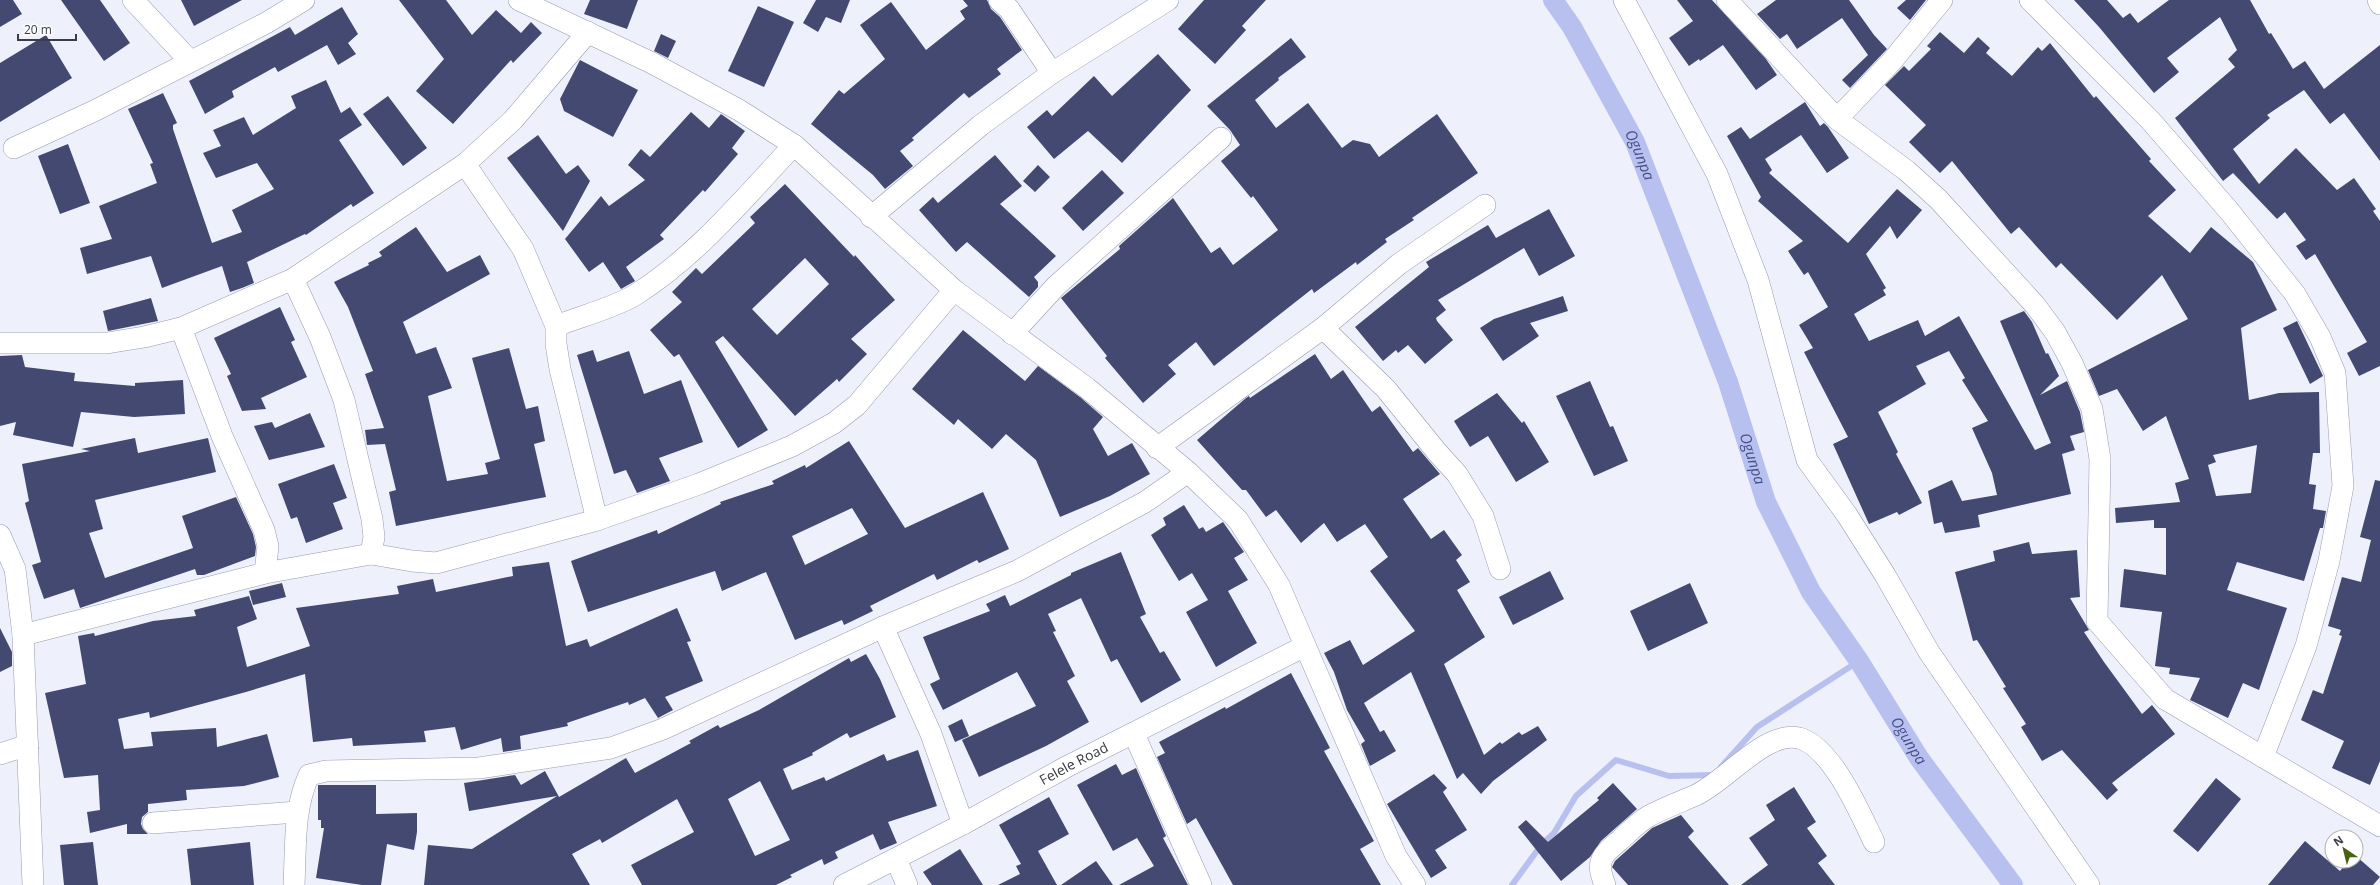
<svg xmlns="http://www.w3.org/2000/svg" width="2380" height="885" font-family="'Open Sans',sans-serif">
  <style>
    .lines { fill: none; stroke-linecap: round; stroke-linejoin: round }
    .stream { stroke: #b7c0ef; stroke-width: 6 }
    .canal { stroke: #b7c0ef; stroke-width: 20 }
    .building { fill: #434971; fill-rule: evenodd }
    .street-casing { stroke: #959ab3; stroke-width: 22 }
    .street { stroke: #fff; stroke-width: 21 }
    .labels { text-anchor: middle; stroke-width: 4; stroke-linejoin: round; paint-order: stroke }
    .street-label { font-size: 14px; fill: #393b46; stroke: #fff }
    .water-label { font-size: 15px; font-style: italic; fill: #474f8a; stroke: #fff }
  </style>
  <rect width="100%" height="100%" fill="#eef1fb"/>
  <g class="lines">
    <!-- stream -->
    <path class="stream" d="M1721 767 1757 727 1859 661
      M1512 885 1542 844 1554 833 1576 796 1616 760 1669 776 1714 775"/>
    <!-- canal -->
    <path class="canal" id="s1" d="M1553 0 1572 27 1635 142 1728 382 1766 502 1811 592 1859 661 1919 758 2013 885"/>
  </g>
  <!-- building -->
  <path class="building" d="M0 0H13L22 14 0 27Z
    M61 0H100L130 43 104 61Z
    M181 0H242L194 26Z
    M399 0H446L472 35 496 10 521 33 531 22 542 33 513 63 511 60 453 124 416 91 444 59Z
    M590 0H638L627 29 584 14Z
    M816 0H850L841 23 826 17 818 32 803 23Z
    M963 0H987L991 9 1000 17 1022 50 997 69 1001 74 969 98 964 93 912 138 914 140 900 151 913 166 885 189 873 175 811 124 839 90 844 94 885 59 860 25 891 2 926 50 965 19 960 11 968 6Z
    M1204 0H1266L1242 26 1246 30 1215 64 1178 29Z
    M1677 0H1712L1766 59 1777 75 1756 90 1723 45 1700 61 1699 59 1689 66 1669 38 1693 21Z
    M1776 0H1849L1874 35 1887 49 1850 88 1842 80 1868 55 1842 18 1797 49 1787 34 1780 39 1757 14Z
    M1906 0H1926L1910 20 1897 8Z
    M2074 0H2107L2123 18 2130 13 2138 23 2169 0H2250L2269 34 2271 33 2293 69 2305 61 2324 89 2380 45V161L2344 113 2330 124 2304 90 2267 115 2270 118 2233 149 2259 184 2296 148 2337 190 2354 178 2376 209 2373 211 2380 221V366L2359 376 2347 353 2367 342 2315 254 2306 260 2296 246 2306 240 2285 212 2277 219 2233 173 2223 181 2175 118 2235 67 2228 59 2237 50 2220 17 2167 58 2179 72 2154 93 2099 27Z
    M758 6 794 22 764 87 728 71Z
    M342 7 358 34 348 43 356 54 338 65 327 45 278 72 275 67 232 91 234 97 205 114 189 81 290 27 295 35Z
    M1940 32 1964 53 1978 37 1990 48 1986 53 2012 76 2038 47 2042 51 2050 43 2094 98 2096 96 2151 159 2149 161 2176 190 2148 216 2190 253 2211 227 2253 262 2277 310 2241 328 2249 400 2279 393 2319 392 2320 453H2313L2309 484 2316 485 2313 509 2326 511 2323 528H2320L2304 581 2237 562 2227 590 2287 608 2259 690 2243 683 2228 718 2190 700 2200 678 2169 674 2170 668 2155 666 2162 612 2120 607 2124 569 2166 575V528H2154V520L2116 523 2115 508 2180 502 2175 483 2189 479 2166 416 2143 431 2117 389 2099 396 2088 370 2188 319 2162 275 2117 320 2061 263 2056 268 2019 227 2011 234 1952 161 1940 173 1909 142 1926 125 1885 85 1904 66 1909 71 1931 49 1927 46ZM2257 445 2251 493 2216 496 2208 465 2216 462 2213 455Z
    M661 34 676 41 668 58 654 51Z
    M46 35 72 78 0 122V63Z
    M1291 38 1306 57 1278 78 1279 80 1255 100 1276 128 1308 103 1342 148 1353 140 1370 144 1379 157 1437 114 1478 173 1412 218 1414 220 1385 239 1387 242 1357 265 1356 262 1314 293 1312 289 1214 366 1196 342 1168 365 1176 374 1143 403 1105 358 1107 356 1061 298 1120 249 1119 246 1173 198 1211 253 1220 247 1233 265 1278 230 1253 196 1251 198 1221 161 1240 145 1230 130 1207 106Z
    M1158 54 1191 90 1122 163 1088 131 1054 159 1027 127 1047 110 1052 116 1094 76 1112 96Z
    M580 60 638 90 613 137 564 111 560 99Z
    M326 80 341 113 350 107 362 125 339 140 374 193 353 207 351 204 306 235 305 234 247 262 254 283 242 288 230 292 222 266 162 288 151 256 87 274 80 248 112 239 99 206 157 183 150 164 153 163 128 109 163 93 177 123 173 125V129L212 243 242 232 232 210 274 189 257 163 216 178 203 153 221 146 213 130 244 117 253 135 296 108 291 96Z
    M388 96 427 148 403 166 363 114Z
    M1805 102 1820 126 1824 123 1828 127 1849 158 1827 173 1801 135 1765 159 1772 170 1769 173 1848 243 1897 189 1922 210 1897 239 1890 226 1866 254 1886 288 1883 290 1886 295 1854 314 1869 341 1918 320 1925 336 1959 316 2035 450 2051 443 2000 321 2024 311 2032 322 2046 354 2048 353 2059 376 2040 395 2067 381 2080 412 2084 432 2070 436 2075 450 2062 454 2071 494 1978 515 1980 527 1945 533 1942 522 1934 524 1928 491 1952 480 1962 501 1997 495 1992 473 1972 428 1988 421 1962 380 1965 378 1949 351 1916 366 1926 384 1878 412 1898 452 1896 454 1922 503 1899 515 1897 512 1869 524 1833 444 1848 437 1804 352 1813 348 1799 325 1828 307 1808 272 1804 275 1788 251 1803 241 1758 201 1761 197 1727 136 1741 127 1750 139Z
    M691 112 709 128 721 114 745 131 732 148 738 154 705 192 703 190 660 235 664 239 626 267 635 281 621 289 603 262 589 272 565 239 601 196 609 206 645 180 628 165 641 149 650 157Z
    M538 135 566 174 578 165 590 181 563 231 507 158Z
    M68 144 90 203 60 214 38 156Z
    M995 155 1022 186 1000 204 1056 256 1034 277 1038 282V287L1029 297 967 242 956 252 919 210 933 197 938 203Z
    M1038 165 1050 177 1035 192 1023 181Z
    M1102 170 1124 193 1083 231 1062 208Z
    M785 184 854 257 855 255 895 300 851 339 867 354 839 382 837 379 795 416 723 336 715 342 768 430 738 448 679 354 674 357 650 330 682 302 672 292 696 268 702 274 755 223 750 217ZM805 258 829 284 777 335 752 309Z
    M1549 209 1575 256 1539 276 1524 248 1438 300 1446 310 1436 318 1437 321 1453 340 1425 364 1408 345 1398 353 1396 350 1383 361 1355 327 1429 267 1426 262 1488 225 1496 238Z
    M416 227 447 272 480 255 490 274 403 322 416 354 436 347 452 388 428 396 447 481 488 474 485 463 500 459 472 358 509 348 526 409 538 406 545 441 534 444 546 497 396 526 389 492 396 490 385 444 367 445 365 430 384 428 365 374 373 371 348 307 334 282 369 265 368 263 382 256 379 252Z
    M1563 296 1568 311 1530 323 1539 336 1503 361 1480 328 1494 319Z
    M151 298 158 321 108 331 103 311Z
    M280 307 295 340 291 342 307 377 261 398 266 409 242 411 227 376 231 374 214 338Z
    M2297 321 2323 376 2310 384 2283 328Z
    M963 330 1025 381 1038 366 1080 397 1103 417 1093 429 1108 456 1132 443 1150 474 1110 496 1060 517 1036 460 1006 434 992 449 958 419 954 425 912 389Z
    M593 350 597 362 629 351 644 394 681 380 703 442 659 458 670 481 637 493 626 470 614 474 577 355Z
    M1315 354 1331 379 1343 370 1372 412 1380 406 1413 452 1418 448 1440 474 1403 499 1431 539 1444 530 1462 555 1456 560 1470 582 1457 590 1485 637 1444 664 1484 755 1500 742 1502 744 1519 732 1522 735 1538 726 1547 740 1493 781 1481 794 1463 773 1457 779 1411 672 1364 703 1380 732 1384 730 1396 751 1370 766 1361 744 1365 741 1347 710 1334 672 1324 653 1350 640 1363 665 1415 631 1370 571 1388 557 1365 524 1337 542 1324 523 1301 543 1276 510 1266 517 1246 490H1242L1197 440 1246 398 1249 396 1250 398Z
    M22 355 25 367 75 373 74 381 135 386V383L183 380 185 414 134 417 81 412 73 447 13 435 16 422 0 426V356Z
    M1590 381 1610 427 1613 426 1628 461 1594 476 1556 396Z
    M1497 393 1522 423 1524 421 1549 462 1516 482 1488 436 1470 447 1454 421Z
    M310 413 325 447 269 460 254 426 272 422 275 428Z
    M135 438 138 453 208 438 216 472 95 500 103 529 89 533 105 578 193 548 182 516 236 497 253 534 256 547 255 556 204 575H197L195 569 80 608 74 589 44 599 32 565 41 562 25 503 29 501 22 464 90 451 81 449Z
    M849 441 905 528 983 492 1009 549 979 563 977 560 937 580 934 574 870 606 873 611 844 625 842 620 795 640 766 572 722 591 715 571 588 612 571 561 657 530 658 534 721 504 720 502 774 484 772 481 805 465 806 468ZM852 508 868 534 805 565 792 536Z
    M334 464 347 498 333 503 343 529 306 543 297 517 291 519 278 484Z
    M2375 480 2380 481V761L2370 785 2332 768 2344 741 2301 720 2313 690 2323 694 2342 636 2339 635 2341 630 2328 626 2342 577 2361 582 2371 540 2360 537Z
    M1184 505 1199 529 1203 527 1206 532 1223 522 1244 552 1234 558 1248 580 1228 591 1257 643 1216 667 1186 612 1208 600 1192 573 1179 581 1151 535 1166 525 1163 518Z
    M2029 542 2032 554 2077 550 2080 597 2070 598 2089 630 2084 632 2104 662 2142 714 2152 705 2175 734 2112 783 2118 790 2107 800 2062 750 2042 761 2021 727 2026 724 2003 688 2006 687 1977 640 1973 641 1955 572 1995 561 1993 551Z
    M1121 552 1146 614 1140 617 1160 653 1164 651 1181 680 1141 703 1117 659 1111 662 1081 598 1048 614 1056 631 1053 632 1075 676 1067 681 1089 722 1046 746 979 777 962 740 1036 706 1017 672 943 710 930 684 940 679 923 637 990 611 986 604 1005 595 1010 606 1071 575V573Z
    M549 562 566 646 587 639 590 647 677 608 691 641 687 642 703 681 665 697 673 710 658 718 645 698 629 705 628 702 567 723 568 726 520 736 521 749 503 752 501 738 461 750 455 727 424 731 426 742 353 746 352 738 313 742 305 674 246 692 150 718 149 712 118 719 124 749 153 746 151 732 216 728 217 747 267 734 279 777 244 786 186 790 187 800 148 804V812L142 817 141 824 143 829 148 834H127V824L90 833 87 812 100 810 98 775 64 778 45 693 86 684 78 636 94 633 95 636 153 621 196 616 194 610 249 596 257 619 237 627 247 667 310 646 296 608 399 594 397 586 433 579 436 592 513 576 512 567Z
    M1550 571 1564 599 1513 625 1499 597Z
    M282 583 286 597 253 605 249 591Z
    M1690 583 1708 623 1648 651 1630 611Z
    M0 628 12 652V666L0 672Z
    M866 654 880 679 896 717 850 738 847 733 812 753 813 755 783 769 792 790 824 777 826 781 884 754 887 761 918 750 937 806 888 822 897 843 880 850 873 834 835 852 838 858 824 865 822 859 790 875 792 877 776 885H642L631 865 694 832 677 799 602 843 600 839 572 854 590 885H424L428 845 472 849 557 796 469 811 464 783 515 775 521 785 545 771 559 797 626 758 635 773 691 743 689 741 718 725 720 728 759 710 849 658 851 662ZM760 781 790 840 755 856 728 799Z
    M1291 673 1330 748 1324 751 1374 841 1360 849 1381 885H1233L1196 818 1187 824 1157 757 1165 753 1159 742 1225 707 1226 709Z
    M962 719 969 736 955 742 948 726Z
    M1116 764 1122 775 1136 768 1166 836 1163 838 1188 885H1119L1154 866 1137 838 1113 851 1077 785Z
    M1434 774 1447 788 1443 792 1467 830 1435 850 1447 868 1431 878 1387 804Z
    M2216 778 2241 799 2198 852 2173 831Z
    M1613 783 1637 809 1601 841 1590 857 1561 881 1518 827 1526 820 1548 842 1599 800 1597 798Z
    M318 785H376V814L417 813V832L414 850 387 844 381 885H362L316 878 324 828H321V820H318Z
    M1794 787 1816 822 1807 828 1827 856 1818 863 1835 885H1741L1768 865 1749 838 1775 820 1766 805Z
    M1049 797 1069 834 1038 851 1057 885H998L1020 874 1016 866 1021 864 999 825Z
    M1681 815 1694 831 1688 837 1729 885H1628L1612 867 1615 861 1652 828Z
    M2305 841 2340 871 2348 861H2356V856L2380 877 2373 885H2268Z
    M93 842 98 885H64L60 845Z
    M250 842 254 885H191L187 849Z
    M960 849 983 885H932L923 872Z
    M1096 861 1113 885H1061Z"/>
  <g class="lines">
    <!-- street casing -->
    <g class="street-casing">
      <g id="street">
        <path d="M133 0 190 61"/>
        <path d="M519 0 652 63 739 110 794 145 954 290 1087 388 1188 472 1238 520 1279 585 1396 856 1415 885"/>
        <path d="M999 0 1009 9 1052 73"/>
        <path d="M1624 0 1717 174 1758 280 1807 460 1847 515 1885 575 1929 652 2089 885"/>
        <path d="M1727 0 1837 119 1907 171 1938 199 2035 305 2055 332 2072 363 2092 409 2100 459 2097 621 2165 699 2380 826"/>
        <path d="M2030 0 2150 120 2230 212 2295 294 2320 337 2335 373 2343 486 2329 561 2306 646 2263 757"/>
        <path d="M2378 0 2380 4"/>
        <path d="M1837 119 1892 61 1942 0"/>
        <path d="M14 148 94 111 266 23 304 0"/>
        <path d="M465 164 523 249 556 326V344L560 369 597 520"/>
        <path d="M871 217 981 125 1052 73 1168 0"/>
        <path d="M293 279 320 337 344 400 372 519 374 537 371 554"/>
        <path d="M556 326C579 317 616 307 635 295 697 256 745 197 794 145"/>
        <path d="M181 328 222 436 264 530 268 546 265 573"/>
        <path d="M1323 328 1386 389 1437 452 1457 474 1483 516 1500 569"/>
        <path d="M1012 334 1056 286 1221 138"/>
        <path d="M0 343H107L144 337 181 328 293 279 465 164 513 120 588 32"/>
        <path d="M1157 448 1323 328 1399 264 1485 205"/>
        <path d="M0 535 15 569 23 635 33 885"/>
        <path d="M883 627 931 734 963 824"/>
        <path d="M23 635 265 573 371 554 412 561 436 563 597 520 699 484 792 446 834 423 857 405 954 290"/>
        <path d="M1134 734 1201 885"/>
        <path d="M0 754 28 745"/>
        <path d="M153 823 297 812"/>
        <path d="M896 859 907 885"/>
        <path d="M294 885C296 848 293 810 309 775L326 771 479 768 611 748 663 729 883 627 1017 571 1145 502 1188 472"/>
        <path id="s2" d="M844 885 963 824 1068 766 1305 646"/>
        <path d="M1605 885C1602 877 1598 867 1602 859 1605 852 1613 846 1619 841 1628 833 1638 822 1649 816 1664 808 1680 802 1696 795 1725 782 1766 730 1799 738 1832 747 1860 813 1874 842"/>
      </g>
    </g>
    <!-- street -->
    <use href="#street" class="street"/>
  </g>
  <g class="labels">
    <!-- street labels -->
    <g class="street-label">
      <text dy="5" stroke="none"><textPath href="#s2" startOffset="260">Felele Road</textPath></text>
    </g>
    <!-- water labels -->
    <g class="water-label">
      <text dy="5" stroke="none"><textPath href="#s1" startOffset="178">Ogunpa</textPath></text>
      <text dy="5" stroke="none"><textPath href="#s1" startOffset="502">Ogunpa</textPath></text>
      <text dy="5" stroke="none"><textPath href="#s1" startOffset="826">Ogunpa</textPath></text>
    </g>
  </g>
  <!-- north arrow -->
  <g transform="translate(2344 849) rotate(325)"><circle r="19" fill="#ffffff" stroke="#b0b1b5"/>
  <path d="M0-3L7 15L0 10L-7 15Z" fill="#496210"/>
  <text y="-6" font-size="11" font-weight="bold" text-anchor="middle" fill="#393b46">N</text>
  </g>
  <!-- scale -->
  <path d="M18 34v6h58v-6" fill="none" stroke="#393b46" stroke-width="2"/>
  <text x="24" y="34" font-size="12" fill="#393b46" stroke="#ffffff" stroke-width="3" paint-order="stroke">20 m</text>
</svg>
